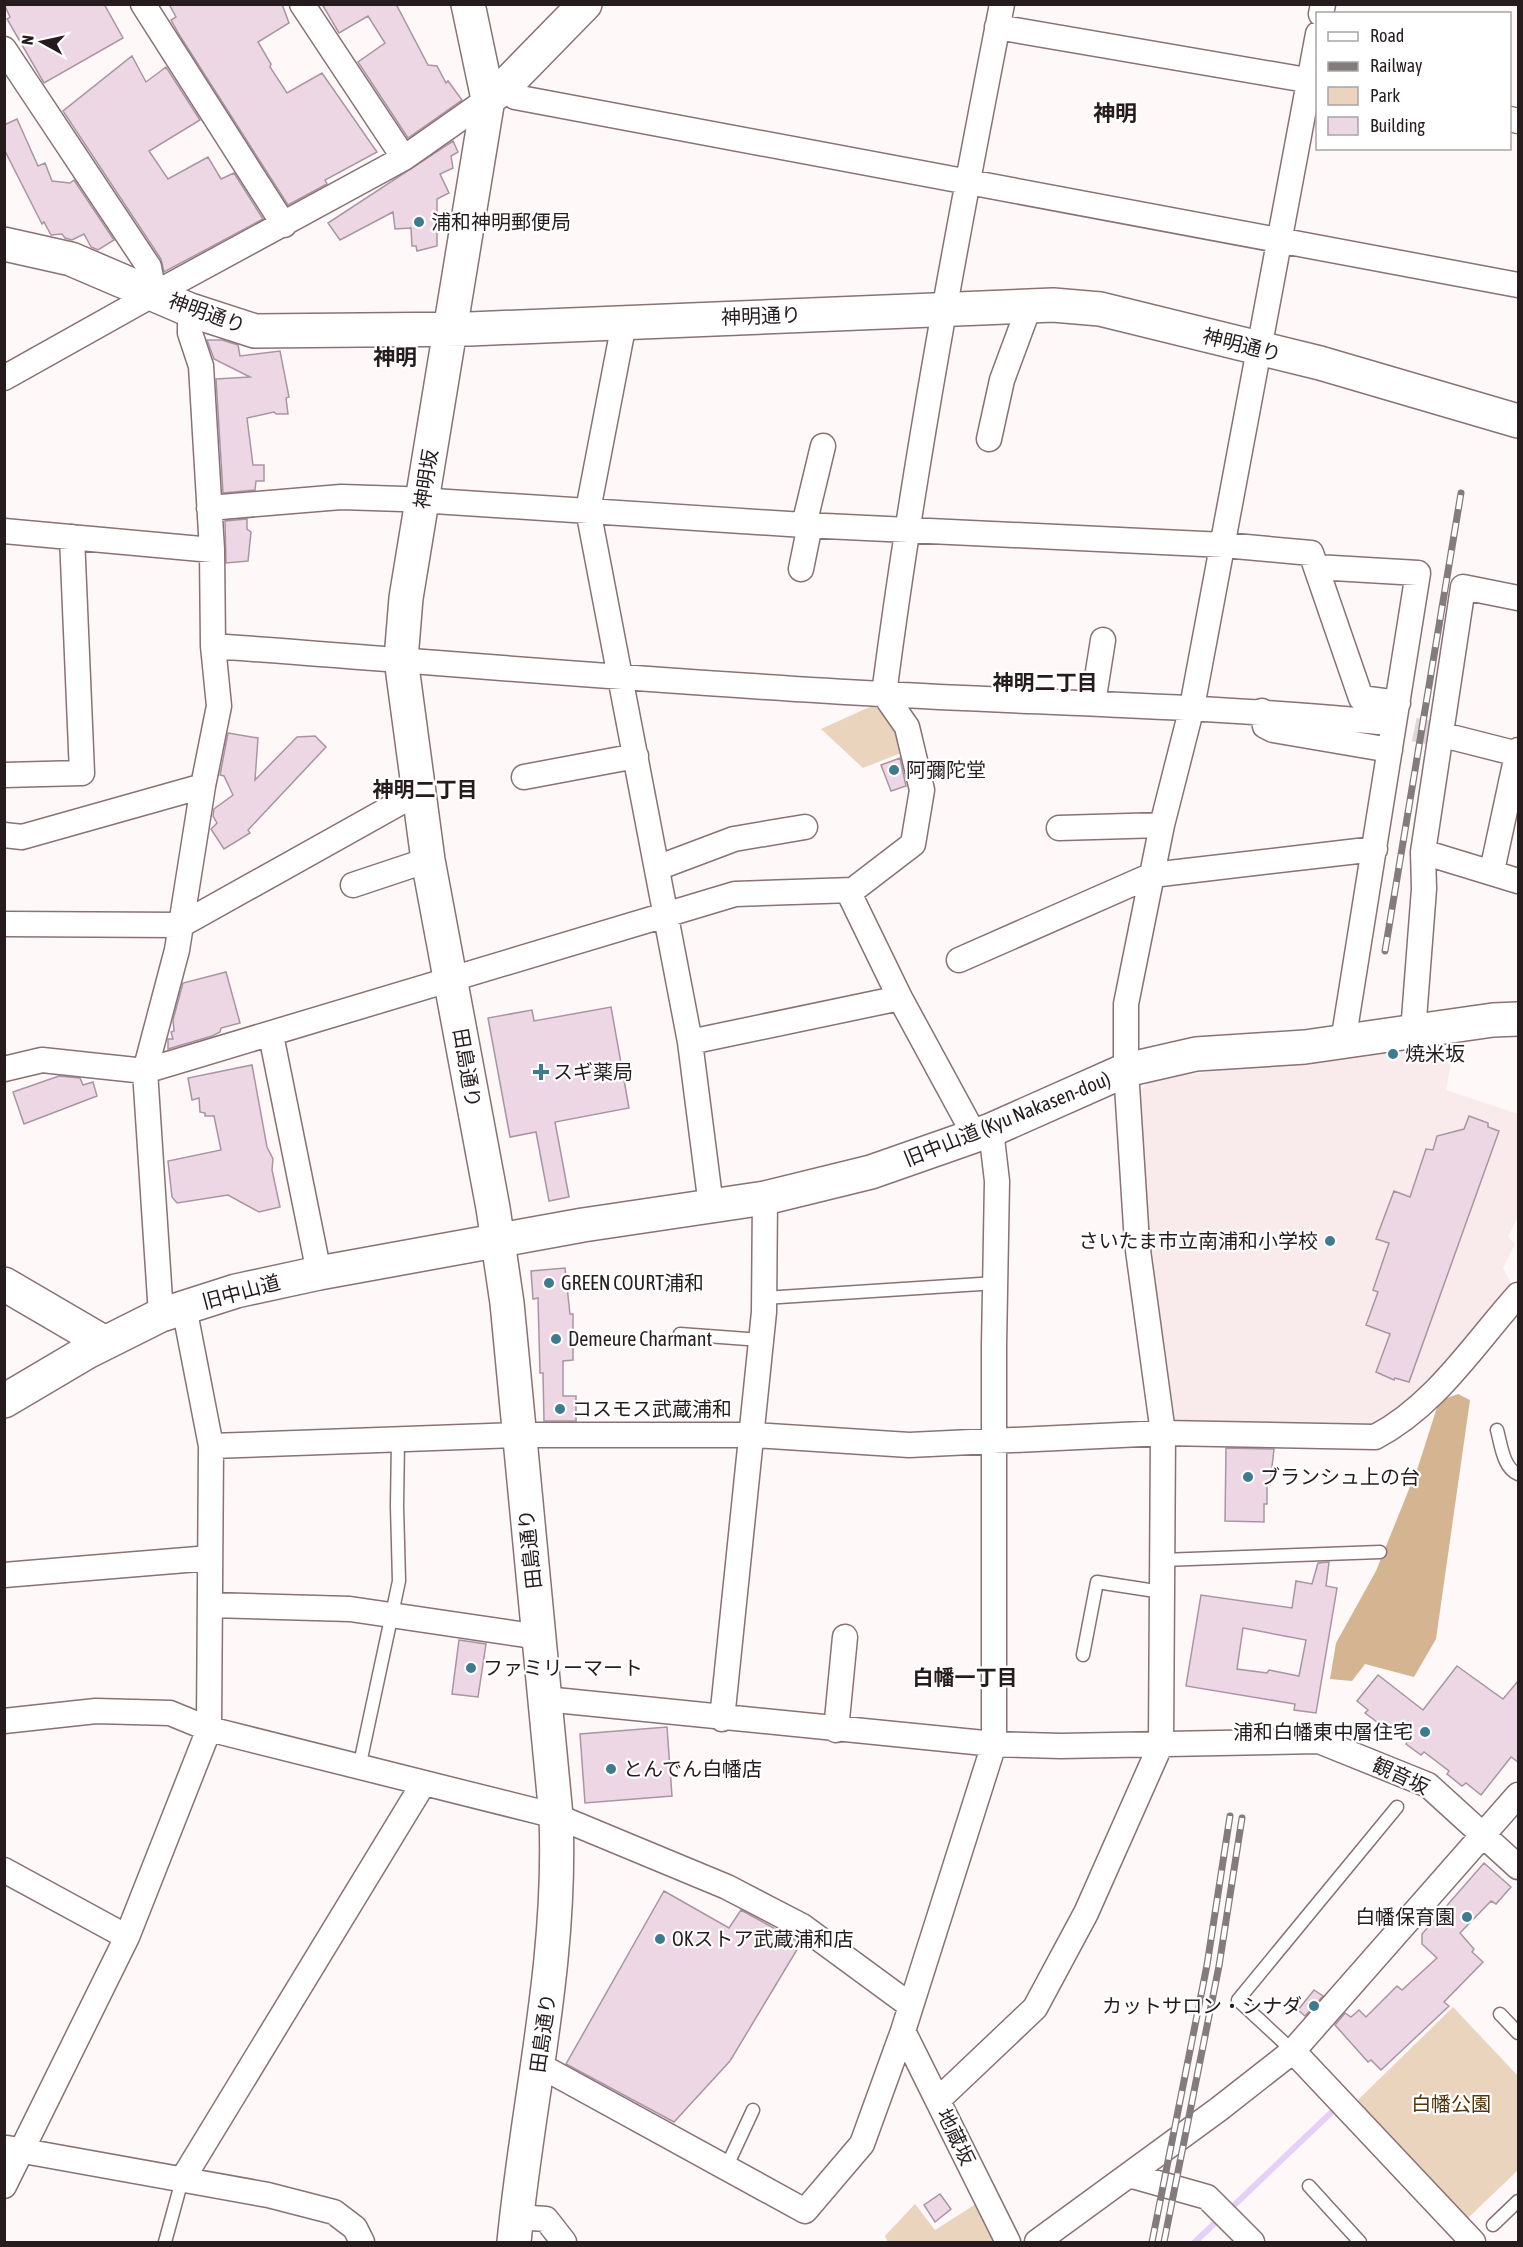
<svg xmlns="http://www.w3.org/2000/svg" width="1523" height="2247" font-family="'Asap Condensed','Noto Sans JP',sans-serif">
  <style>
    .built { fill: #f9eaec }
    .green { fill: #ead4bd }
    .forest { fill: #d4b491 }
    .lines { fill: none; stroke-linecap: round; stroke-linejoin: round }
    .stream { stroke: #e7d0f8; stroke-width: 6 }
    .building { fill: #edd7e5; stroke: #a995a1; stroke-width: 1.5; fill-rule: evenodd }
    .street-tunnel { stroke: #ded7d8; stroke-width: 24; stroke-dasharray: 24 12; stroke-linecap: butt }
    .lane-casing { stroke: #897174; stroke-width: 15 }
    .street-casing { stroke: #897174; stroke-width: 27 }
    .secondary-casing { stroke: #897174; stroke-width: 36 }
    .lane { stroke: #fff; stroke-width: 12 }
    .street { stroke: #fff; stroke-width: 24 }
    .secondary { stroke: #fff; stroke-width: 33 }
    .rail-casing { stroke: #847b7d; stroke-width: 7 }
    .rail { stroke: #fff; stroke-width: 4.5; stroke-dasharray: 14; stroke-linecap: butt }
    .poi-dot { fill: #3c7b90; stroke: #fff; stroke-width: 2 }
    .labels { text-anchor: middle; stroke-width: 4.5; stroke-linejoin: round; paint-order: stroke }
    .poi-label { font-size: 20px; fill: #261c1e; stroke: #fff; text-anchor: start }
    .street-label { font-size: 20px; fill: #261c1e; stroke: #fff }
    .park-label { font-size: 20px; fill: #543408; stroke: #fff }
    .neighbourhood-label { font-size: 21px; font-weight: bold; fill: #261c1e; stroke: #fff }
    .quarter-label { font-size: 22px; font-weight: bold; fill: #261c1e; stroke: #fff }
  </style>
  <rect width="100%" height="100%" fill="#fef8f9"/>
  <!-- built -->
  <path class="built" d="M1456 1038 1446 1090 1518 1114V1217L1508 1237 1515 1244 1503 1268 1518 1296 1397 1426 1177 1425 1168 1418 1150 1265 1138 1093 1150 1081 1232 1068 1350 1058 1421 1042Z"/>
  <!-- green -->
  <path class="green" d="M874 705 901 734 906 751 863 768 821 729Z
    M1453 2007 1518 2076V2170L1467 2219 1356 2102Z
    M915 2204 935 2230 976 2204 996 2242H888L885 2236Z"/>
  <!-- forest -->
  <path class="forest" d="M1458 1394 1470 1400 1436 1639 1414 1677 1365 1664 1352 1681 1330 1679 1336 1643 1376 1571 1418 1467 1439 1401Z"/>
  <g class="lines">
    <!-- stream -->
    <path class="stream" d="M1228 2211 1336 2108
      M1195 2242 1220 2218"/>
  </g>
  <!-- building -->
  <path class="building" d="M4 4H104L123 38 44 83 7 19 10 17Z
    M169 4H282L289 23 258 42 271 64 270 67 287 93 322 73 377 152 325 180 327 184 288 205 180 36 171 20 176 17Z
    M322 4H396L428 65 437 66 446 83 448 81 462 100 408 138 358 62 385 43 368 16 339 33Z
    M132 56 146 82 166 67 200 120 149 151 168 179 208 157 221 179 234 173 263 219 164 272 161 259 63 111Z
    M17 119 38 166 45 163 52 181 70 183 74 180 114 240 98 250 91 247 84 234 72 240 65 238 62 234 51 235 44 222 42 224 4 149V125Z
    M453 141 458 152 451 156 453 168 440 174 449 193 437 199V246L417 251 416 246H412L411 228 395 229 393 212 340 240 328 223Z
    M207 340H222L238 345 240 356 280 351 289 397 286 398 288 414H276L274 412 247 418 253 465H264V481H256L255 490 223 493 216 379 250 377 214 359Z
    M247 519V529L251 532 248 561 226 563 225 521Z
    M228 733 258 738 255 780 297 737 315 736 326 747 248 830 250 833 224 849 211 829 217 823 213 816 214 809 233 795 224 776 220 775Z
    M900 758 906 786 891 791 881 765Z
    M226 972 240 1023 221 1028 220 1032 212 1036 168 1049V1039H173L171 1032 174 1031 173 1020 183 983Z
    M611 1007 629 1108 555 1122 569 1197 549 1201 536 1132 510 1137 488 1018 532 1010 534 1021Z
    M252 1065 267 1147 273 1159 272 1170 280 1207 259 1212 228 1195 177 1203 172 1197 168 1161 221 1150 214 1116H205V1113L200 1112 199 1098 192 1100 188 1078Z
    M59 1076 80 1078 83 1085 93 1082 97 1096 24 1124 13 1092Z
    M1469 1116 1488 1123V1127L1499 1131 1409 1382 1395 1378 1394 1380 1376 1372 1390 1334 1366 1325 1378 1292 1373 1290 1389 1243 1376 1239 1394 1191 1410 1197 1426 1149 1433 1150 1437 1136 1464 1129Z
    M565 1268 570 1314H573V1360L563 1361V1396H576V1421H544L543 1373H540L538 1298 533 1299 531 1271Z
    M1226 1448 1274 1449 1270 1485H1267V1504H1264V1522L1225 1521Z
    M1329 1562 1326 1586 1337 1588 1316 1713 1294 1710 1295 1704 1186 1686 1201 1595 1292 1608 1296 1581 1312 1584 1318 1563ZM1243 1628 1306 1640 1299 1676 1269 1670 1267 1673 1237 1669Z
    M459 1640 486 1644 478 1697 452 1694Z
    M1457 1666 1503 1699 1518 1681V1762L1511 1757 1481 1795 1466 1783 1462 1786 1447 1774 1449 1771 1424 1752 1421 1755 1406 1744 1408 1740 1384 1721 1381 1725 1365 1713 1368 1710 1357 1701 1378 1675 1423 1710Z
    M667 1727 672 1796 585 1803 580 1734Z
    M1484 1863 1511 1887 1496 1904 1491 1901 1460 1933 1474 1949 1472 1952 1483 1962 1444 2002 1449 2006 1381 2070 1371 2060 1368 2062 1335 2025 1345 2013 1351 2017 1359 2010 1366 2017 1397 1986 1402 1990 1437 1958 1422 1944V1934Z
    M664 1891 729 1928 741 1910 801 1943 730 2061 674 2122 566 2064Z
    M1314 1990 1323 1996 1305 2016 1298 2010Z
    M940 2194 951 2209 935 2222 924 2205Z"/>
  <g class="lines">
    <!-- street-tunnel -->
    <path class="street-tunnel" d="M1379 722 1455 738"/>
    <!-- lane casing -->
    <g class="lane-casing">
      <path id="lane" d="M764 1298 996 1283
        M680 1334 761 1340
        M1497 1430C1501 1444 1503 1468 1518 1474
        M1162 1560 1380 1552
        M1083 1655 1097 1582 1162 1592
        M359 1768 399 1581 397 1506 398 1440
        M1500 2014 1518 2033
        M1293 2051 1238 2000 1397 1807
        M726 2168 753 2110
        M1309 2186 1360 2242
        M1493 2225 1518 2201
        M165 2242 182 2180"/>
    </g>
    <!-- street casing -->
    <g class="street-casing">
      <path id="street" d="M143 4 284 225
        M302 4 404 158
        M1321 14 1323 4
        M997 27 1318 82
        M4 49 149 267 154 294 4 378
        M503 88 515 97 1518 285
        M1510 119 1518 121
        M154 294 404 158 488 99
        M624 323 588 510 690 1042 711 1206
        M989 439 1002 380 1029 307
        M209 508 341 497 403 499 804 525 1224 545 1311 553 1361 698 1398 703
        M804 525 823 446
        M4 531 212 550
        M1316 567 1418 573 1343 1042
        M801 569 810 525
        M213 646C436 662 658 682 881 694 1047 703 1213 706 1379 722
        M1093 703 1103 640
        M1262 711 1265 726 1273 730 1390 750
        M1455 738 1518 754
        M4 775 82 773 72 537
        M524 777 636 756
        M1059 828 1162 825
        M4 835 22 837 203 786
        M1423 852 1518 881
        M657 868 734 839 805 827
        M1492 871 1518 750
        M353 885 428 860
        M848 891 900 998 975 1136
        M4 924 181 925 419 792
        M959 960 1152 875 1375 849
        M1413 1032 1424 889 1423 852 1463 587 1518 598
        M271 1035 319 1273
        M690 1042 900 998
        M4 1069 42 1060 145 1071 735 894 853 890 913 844 922 790 907 727 884 694C914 463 957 234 1002 4
        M161 1315 145 1071 177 950 203 786 219 706 213 646 212 550 201 366 190 333V310
        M211 1446 519 1435H753L909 1445 1163 1433 1375 1437C1435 1406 1474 1344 1518 1295
        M4 1575 210 1558
        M210 1605 350 1609 539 1637
        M545 1699 994 1744 1061 1746 1319 1741 1428 1785 1518 1867
        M722 1719 764 1312 765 1198
        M4 1721 96 1711 170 1713 209 1729 556 1816 727 1887 802 1926 911 2006
        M836 1730 845 1637
        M4 1870 127 1937
        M903 2031 1008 2242
        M1293 2051 1473 2242
        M539 2065 805 2211 862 2144 903 2031 994 1744V1346L997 1181 991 1130
        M938 2100 1035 2008 1086 1913 1161 1744 1163 1433 1137 1243 1126 1070V1004L1162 825 1192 707 1318 34
        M7 2148 268 2195 334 2212 355 2228 362 2242
        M1129 2175 1207 2197 1252 2242
        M182 2180 423 1784
        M4 2186 127 1937 209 1729 211 1446 184 1307
        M516 2217 546 2219 564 2242
        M1037 2242 1219 2109 1293 2051 1518 1795"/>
    </g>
    <!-- secondary casing -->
    <g class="secondary-casing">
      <path id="secondary" d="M468 4 488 99 406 598 401 659 428 860 493 1208 507 1303 556 1816C562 1964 528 2098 514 2242
        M488 99 503 88 585 4
        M4 244 71 259 190 310 255 331 470 329 1053 305 1100 309 1320 363 1518 421
        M4 1284 105 1343
        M4 1401 87 1352 161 1315 236 1291 319 1273 583 1225 765 1198 871 1172 991 1130 1126 1070 1196 1054 1305 1047 1493 1020 1518 1019"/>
    </g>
    <!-- lane -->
    <use href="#lane" class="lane"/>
    <!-- street -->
    <use href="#street" class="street"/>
    <!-- secondary -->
    <use href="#secondary" class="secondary"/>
    <!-- rail casing -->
    <g class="rail-casing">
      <path id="rail" d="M1385 951 1461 493
        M1152 2242 1207 1965 1230 1816
        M1164 2242 1219 1966 1242 1818"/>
    </g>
    <!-- rail -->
    <use href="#rail" class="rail"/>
  </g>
  <!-- markers -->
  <g class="poi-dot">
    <circle cx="419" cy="222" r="6"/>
    <circle cx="894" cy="770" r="6"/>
    <circle cx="1393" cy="1054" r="6"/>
    <path d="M538 1063h6v6h6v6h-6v6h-6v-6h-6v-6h6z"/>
    <circle cx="1330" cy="1241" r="6"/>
    <circle cx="549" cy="1283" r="6"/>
    <circle cx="556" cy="1339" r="6"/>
    <circle cx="560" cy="1409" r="6"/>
    <circle cx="1248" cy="1477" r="6"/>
    <circle cx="471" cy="1668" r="6"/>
    <circle cx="1425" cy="1732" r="6"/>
    <circle cx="611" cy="1769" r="6"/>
    <circle cx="1467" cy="1917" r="6"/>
    <circle cx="660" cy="1939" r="6"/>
    <circle cx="1314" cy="2006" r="6"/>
  </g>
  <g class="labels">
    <!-- poi labels -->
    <g class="poi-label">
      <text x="431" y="229">浦和神明郵便局</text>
      <text x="906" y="777">阿彌陀堂</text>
      <text x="1405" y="1061">焼米坂</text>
      <text x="553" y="1079">スギ薬局</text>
      <text x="1318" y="1248" text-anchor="end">さいたま市立南浦和小学校</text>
      <text x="561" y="1290">GREEN COURT浦和</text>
      <text x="568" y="1346">Demeure Charmant</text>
      <text x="572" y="1416">コスモス武蔵浦和</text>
      <text x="1260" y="1484">ブランシュ上の台</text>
      <text x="483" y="1675">ファミリーマート</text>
      <text x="1413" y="1739" text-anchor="end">浦和白幡東中層住宅</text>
      <text x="623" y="1776">とんでん白幡店</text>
      <text x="1455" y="1924" text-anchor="end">白幡保育園</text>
      <text x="672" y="1946">OKストア武蔵浦和店</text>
      <text x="1302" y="2013" text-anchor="end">カットサロン・シナダ</text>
    </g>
    <!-- street labels -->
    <g class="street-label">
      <text transform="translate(207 313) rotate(20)" y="7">神明通り</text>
      <text transform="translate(761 316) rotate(-2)" y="7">神明通り</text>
      <text transform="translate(1242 345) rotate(14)" y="7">神明通り</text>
      <text transform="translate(426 479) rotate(-81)" y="7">神明坂</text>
      <text transform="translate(467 1068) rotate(80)" y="7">田島通り</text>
      <text transform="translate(1007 1119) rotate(-22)" y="7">旧中山道 (Kyu Nakasen-dou)</text>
      <text transform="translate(241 1292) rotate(-15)" y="7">旧中山道</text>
      <text transform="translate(530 1549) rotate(-96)" y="7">田島通り</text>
      <text transform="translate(1401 1776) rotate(25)" y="7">観音坂</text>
      <text transform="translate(543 2033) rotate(-82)" y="7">田島通り</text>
      <text transform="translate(956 2137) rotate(64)" y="7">地蔵坂</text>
    </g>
    <!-- park labels -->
    <g class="park-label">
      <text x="1451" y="2111">白幡公園</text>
    </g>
    <!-- neighbourhood labels -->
    <g class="neighbourhood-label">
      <text x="1045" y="690">神明二丁目</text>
      <text x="425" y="797">神明二丁目</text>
      <text x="965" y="1685">白幡一丁目</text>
    </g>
    <!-- quarter labels -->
    <g class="quarter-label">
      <text x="1115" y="121">神明</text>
      <text x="395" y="365">神明</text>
    </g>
  </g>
  <!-- border -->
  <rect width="1523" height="2247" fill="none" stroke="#261c1e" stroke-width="12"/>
  <!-- legend -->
  <rect x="1316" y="12" width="195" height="138" fill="#ffffff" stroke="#a8a4a5" stroke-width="1.5"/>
  <rect x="1328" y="32" width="30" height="9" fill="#ffffff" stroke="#a8a4a5" stroke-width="1.5"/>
  <text x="1370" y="42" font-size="18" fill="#261c1e">Road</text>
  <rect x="1328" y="62" width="30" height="9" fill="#847b7d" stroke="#a8a4a5" stroke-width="1.5"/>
  <text x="1370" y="72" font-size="18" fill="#261c1e">Railway</text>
  <rect x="1328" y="87" width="30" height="18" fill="#ead4bd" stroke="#a8a4a5" stroke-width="1.5"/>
  <text x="1370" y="102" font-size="18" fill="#261c1e">Park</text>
  <rect x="1328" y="117" width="30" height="18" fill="#edd7e5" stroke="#a8a4a5" stroke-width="1.5"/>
  <text x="1370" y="132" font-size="18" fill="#261c1e">Building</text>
  <!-- north arrow -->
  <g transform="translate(42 42) rotate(278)" stroke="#ffffff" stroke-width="4.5" paint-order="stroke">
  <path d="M0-4.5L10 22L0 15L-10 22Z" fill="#261c1e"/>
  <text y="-9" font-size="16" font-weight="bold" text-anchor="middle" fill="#261c1e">N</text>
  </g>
</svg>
